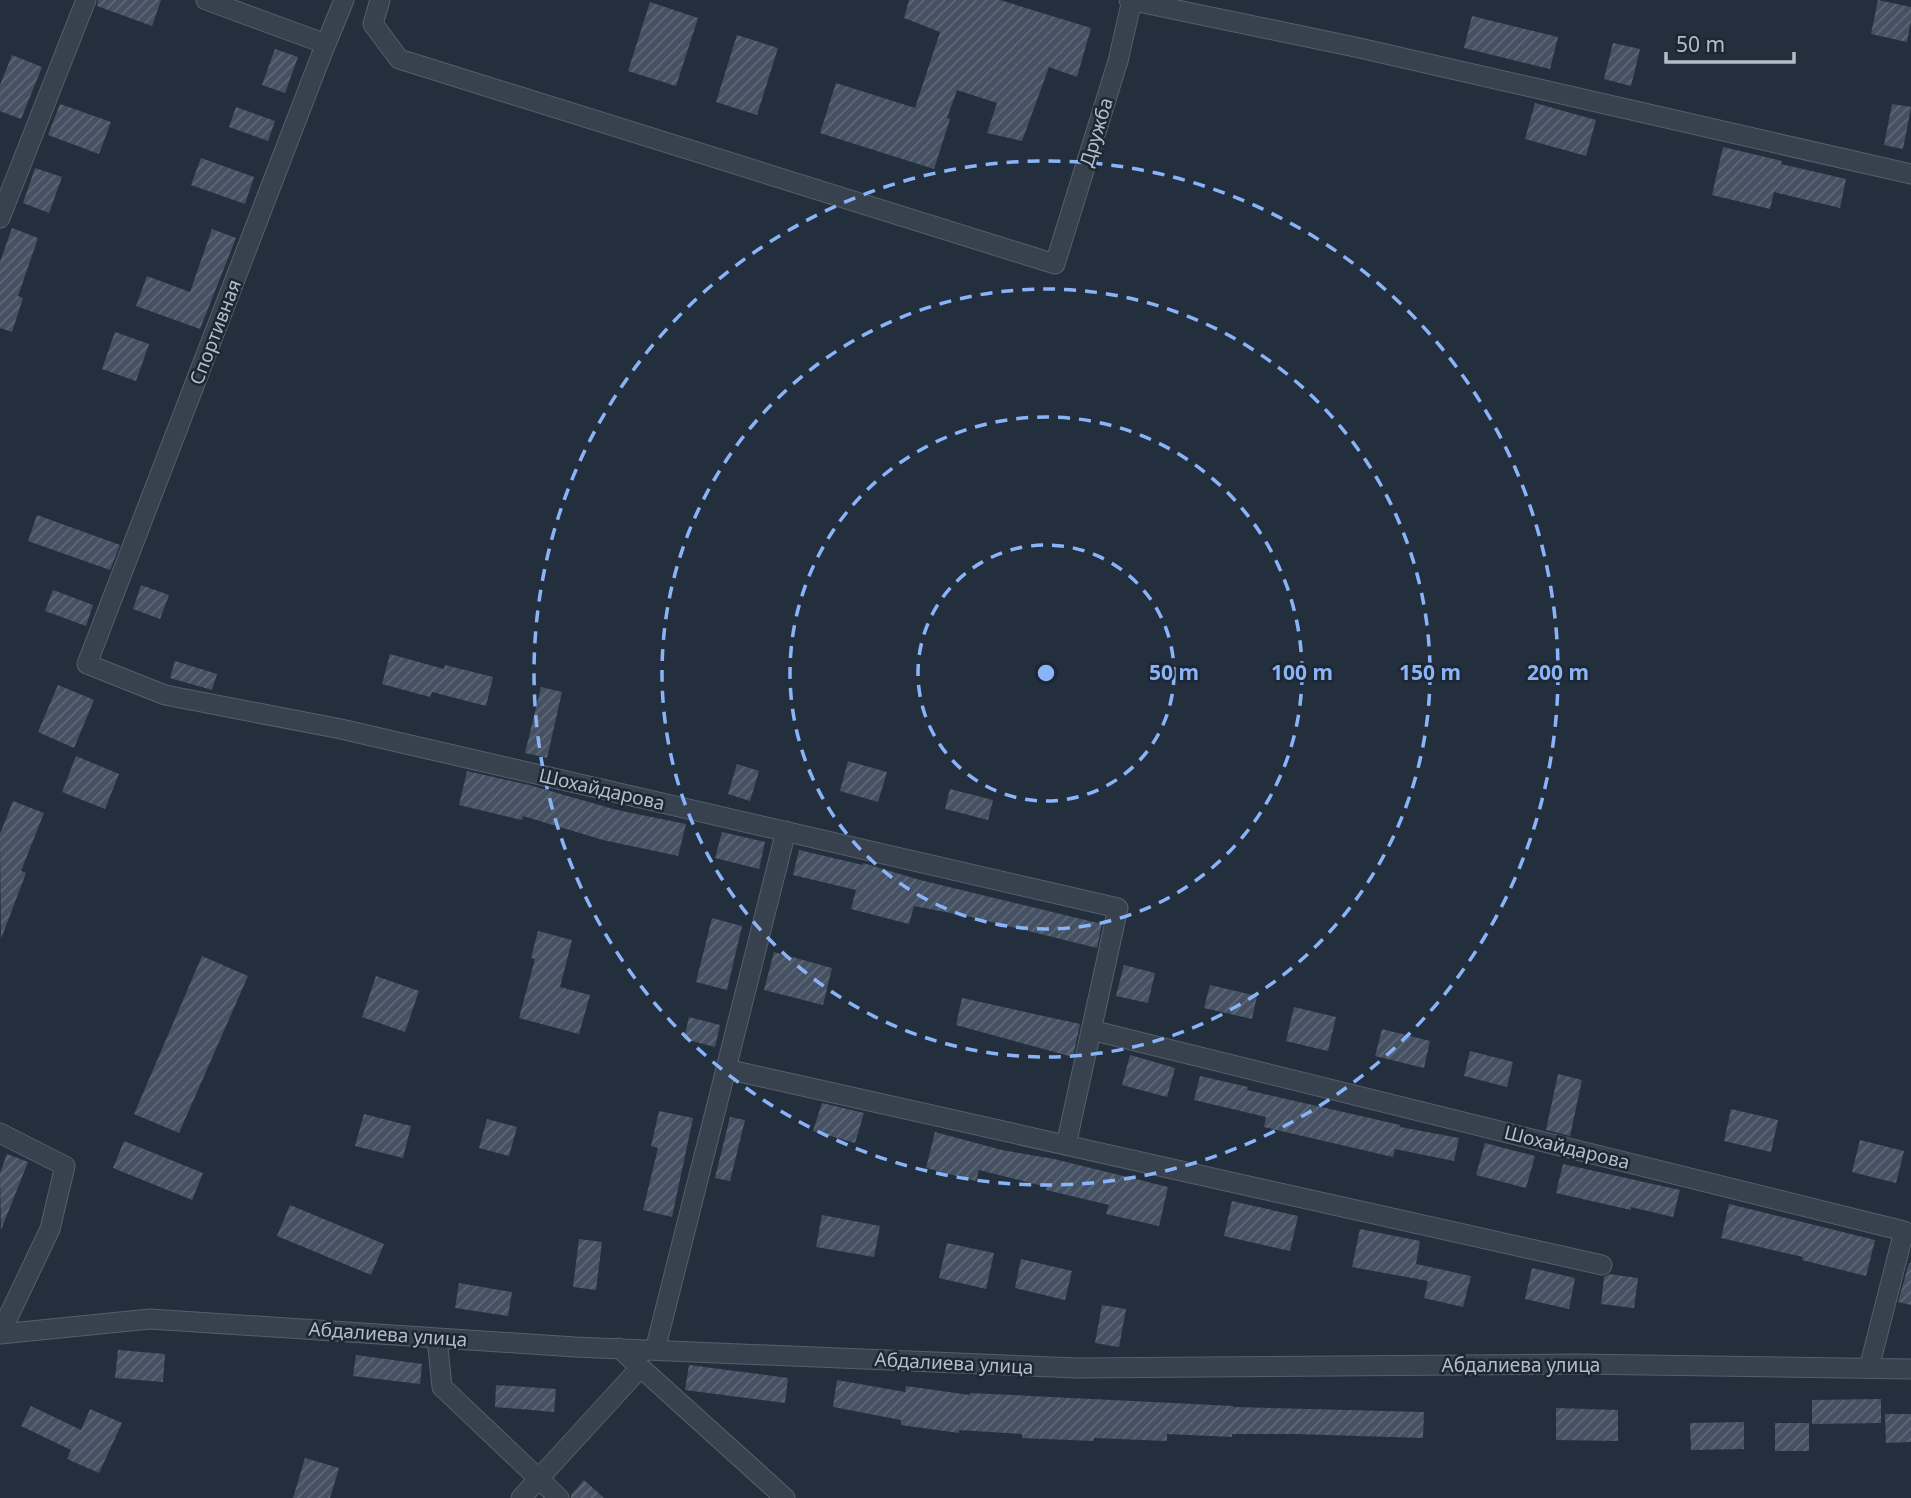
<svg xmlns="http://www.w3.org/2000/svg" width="1911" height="1498" font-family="'Noto Sans',sans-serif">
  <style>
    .building { fill: url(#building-hatch) }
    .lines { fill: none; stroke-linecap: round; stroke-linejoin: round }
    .street-casing { stroke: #565f6c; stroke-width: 21 }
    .street { stroke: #38414e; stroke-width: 19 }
    .ring { fill: none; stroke: #8ab4f8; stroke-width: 3.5; stroke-dasharray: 12 9 }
    .labels { text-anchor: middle; stroke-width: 5; stroke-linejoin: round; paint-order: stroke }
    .street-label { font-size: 19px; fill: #b4bcc9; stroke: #1d2633 }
    .centre { fill: #8ab4f8; stroke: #1d2633; stroke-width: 3.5 }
    .ring-label { font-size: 21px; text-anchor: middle; font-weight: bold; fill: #8ab4f8; stroke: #1d2633; stroke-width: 5; stroke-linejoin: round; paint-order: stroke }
  </style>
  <defs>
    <pattern id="building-hatch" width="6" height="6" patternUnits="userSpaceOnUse" patternTransform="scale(1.75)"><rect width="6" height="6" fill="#455162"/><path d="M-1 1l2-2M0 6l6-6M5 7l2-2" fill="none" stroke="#5d6877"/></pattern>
  </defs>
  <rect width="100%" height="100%" fill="#242f3e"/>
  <!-- building -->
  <path class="building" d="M98 0H161L152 26 97 6Z
    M909 0H1000L1091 28 1077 77 1049 67 1022 141 987 133 997 103 957 90 947 118 950 119 934 169 820 133 836 83 915 108 940 32 904 18Z
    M1878 0 1911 7V21L1907 42 1871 34Z
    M650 2 698 18 676 86 628 71Z
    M1472 16 1558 37 1550 69 1464 48Z
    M737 35 778 48 757 115 716 102Z
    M1613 43 1640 49 1631 86 1604 79Z
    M275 49 298 57 285 93 262 85Z
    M12 55 42 67 21 119 0 111V85Z
    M1535 103 1596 120 1586 156 1525 139Z
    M60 104 111 122 99 154 48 135Z
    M1892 104 1911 107 1903 149 1884 145Z
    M236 107 275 121 268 141 229 127Z
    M1723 147 1782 161 1781 164 1846 179 1840 208 1774 192 1770 209 1712 195Z
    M201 158 254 177 245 204 191 185Z
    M35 168 62 177 49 213 23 203Z
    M12 228 38 238 18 296 23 298 12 332 0 328V262Z
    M212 229 236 238 200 329 136 306 147 276 190 292Z
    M115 332 149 344 136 381 102 369Z
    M37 515 120 545 110 570 28 541Z
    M141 585 169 595 160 619 133 609Z
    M53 590 93 605 86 626 45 611Z
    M390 654 444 669 445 665 493 677 486 706 432 692 430 697 382 684Z
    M175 661 217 674 212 690 170 678Z
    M58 685 94 700 74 748 38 732Z
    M541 687 562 692 547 758 525 753Z
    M76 756 119 774 105 809 62 792Z
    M848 761 887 772 878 802 840 791Z
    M737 764 759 771 750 801 728 794Z
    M467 771 529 785 617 810 686 824 678 856 603 840 523 816 522 820 459 805Z
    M950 789 993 800 988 820 945 809Z
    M13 801 44 813 21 871 26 873 1 939 0 834Z
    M722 832 765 842 759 869 715 858Z
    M799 850 863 865V863L920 880 1102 924 1097 948 971 917 914 906 909 924 851 909 856 890 793 875Z
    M712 918 742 926 727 990 696 982Z
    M538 931 572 940 560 987 590 995 579 1034 519 1018 535 959 531 958Z
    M774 952 832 968 823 1005 764 990Z
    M202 956 248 976 179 1133 134 1114Z
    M1124 965 1155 973 1148 1003 1116 996Z
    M376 976 419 991 405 1032 362 1017Z
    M1210 985 1257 996 1252 1019 1204 1008Z
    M962 998 1080 1024 1073 1057 956 1025Z
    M1294 1007 1336 1017 1328 1051 1286 1041Z
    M689 1017 720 1025 715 1047 684 1039Z
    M1382 1029 1430 1041 1424 1068 1375 1056Z
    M1470 1051 1513 1062 1507 1087 1464 1076Z
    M1130 1055 1175 1068 1167 1097 1122 1085Z
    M1558 1074 1582 1080 1570 1136 1546 1130Z
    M1200 1076 1248 1087 1247 1090 1400 1125V1127L1459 1138 1454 1161 1395 1149 1393 1157 1264 1127 1266 1117 1194 1100Z
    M822 1103 864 1113 855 1143 813 1131Z
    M1731 1109 1778 1120 1771 1152 1724 1141Z
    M659 1111 693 1118 672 1217 643 1210 658 1148 651 1146Z
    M364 1114 411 1126 403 1158 355 1146Z
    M730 1117 745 1120 730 1181 715 1178Z
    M487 1119 517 1127 509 1156 479 1148Z
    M935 1132 1002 1150 1054 1159 1168 1187 1159 1226 1106 1214 1109 1205 1046 1190 1047 1187 979 1170 976 1181 926 1168Z
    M1860 1140 1904 1151 1896 1183 1852 1172Z
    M124 1141 203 1173 192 1200 113 1168Z
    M1485 1143 1535 1156 1526 1188 1476 1175Z
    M7 1154 28 1162 1 1230 0 1173Z
    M1563 1164 1680 1190 1673 1217 1631 1207V1210L1556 1193Z
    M1232 1201 1298 1216 1290 1251 1224 1236Z
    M1729 1204 1875 1240 1866 1276 1802 1260 1803 1257 1721 1238Z
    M290 1205 384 1244 371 1275 277 1236Z
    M822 1215 880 1226 874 1257 816 1247Z
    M1360 1229 1420 1241 1416 1264 1471 1276 1463 1307 1424 1298 1428 1281 1352 1267Z
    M579 1239 602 1242 596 1290 573 1287Z
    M947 1243 994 1253 986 1289 939 1278Z
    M1021 1259 1072 1271 1065 1300 1015 1288Z
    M1909 1263H1911V1305L1898 1302Z
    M1532 1268 1575 1278 1569 1309 1525 1299Z
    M1609 1274 1638 1278 1634 1308 1601 1304 1604 1277Z
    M459 1283 512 1292 508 1316 455 1308Z
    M1102 1305 1126 1309 1119 1347 1095 1343Z
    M118 1350 165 1354 163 1382 115 1378Z
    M356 1355 422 1364 420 1384 353 1376Z
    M689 1365 788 1378 785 1403 685 1390Z
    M837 1380 905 1392 906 1386 970 1395V1393L1233 1406V1407L1424 1412 1423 1438 1295 1434H1232V1437L1167 1434V1441L1094 1438V1441L1022 1438V1434L959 1430V1433L901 1425V1420L833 1407Z
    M496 1385 556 1389 554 1412 495 1407Z
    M1881 1399V1423L1812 1424V1400Z
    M31 1406 81 1430 90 1409 122 1423 99 1473 67 1459 71 1450 21 1426Z
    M1556 1408 1618 1410V1441L1556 1440Z
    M1885 1414H1911V1442L1886 1443Z
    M1744 1422V1449L1691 1450 1690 1423Z
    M1775 1423H1809V1451H1775Z
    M305 1458 339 1468 330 1498H293Z
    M584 1480 604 1498H571V1495Z"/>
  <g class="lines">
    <!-- street casing -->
    <g class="street-casing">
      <path id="street" d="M206 0 326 44
        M344 0 321 56 87 664 165 695 341 729 1118 908 1066 1145
        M380 0 373 24 399 59 1055 264 1118 61 1132 0
        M1129 0 1355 47 1911 174
        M0 218 86 0
        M1091 1030 1904 1231 1869 1368
        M726 1069 1602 1265
        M0 1133 65 1166 50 1229 1 1332
        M0 1334 150 1319 575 1347 1076 1368 1577 1364 1911 1369
        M437 1338 442 1387 559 1498
        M619 1348 785 1498
        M655 1350 786 831
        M521 1498 640 1368"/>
    </g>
    <!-- street -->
    <use href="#street" class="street"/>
  </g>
  <!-- distance rings -->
  <g class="ring">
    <circle cx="1046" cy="673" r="128"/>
    <circle cx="1046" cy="673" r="256"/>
    <circle cx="1046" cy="673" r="384"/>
    <circle cx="1046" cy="673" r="512"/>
  </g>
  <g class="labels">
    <!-- street labels -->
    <g class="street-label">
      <text transform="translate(1096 132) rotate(-73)" y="7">Дружба</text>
      <text transform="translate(215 332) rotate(-69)" y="7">Спортивная</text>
      <text transform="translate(602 789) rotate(13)" y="7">Шохайдарова</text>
      <text transform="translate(1567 1147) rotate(14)" y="7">Шохайдарова</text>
      <text transform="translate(388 1334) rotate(4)" y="7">Абдалиева улица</text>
      <text transform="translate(954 1363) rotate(3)" y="7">Абдалиева улица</text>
      <text x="1521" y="1372">Абдалиева улица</text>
    </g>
  </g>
  <circle cx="1046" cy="673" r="10" class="centre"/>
  <g class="ring-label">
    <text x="1174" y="680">50 m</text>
    <text x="1302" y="680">100 m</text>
    <text x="1430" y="680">150 m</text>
    <text x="1558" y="680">200 m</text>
  </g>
  <!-- scale -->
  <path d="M1666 52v10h128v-10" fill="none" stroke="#b4bcc9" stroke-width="3.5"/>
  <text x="1676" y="52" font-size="21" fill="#b4bcc9" stroke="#1d2633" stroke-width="5" paint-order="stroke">50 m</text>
</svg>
